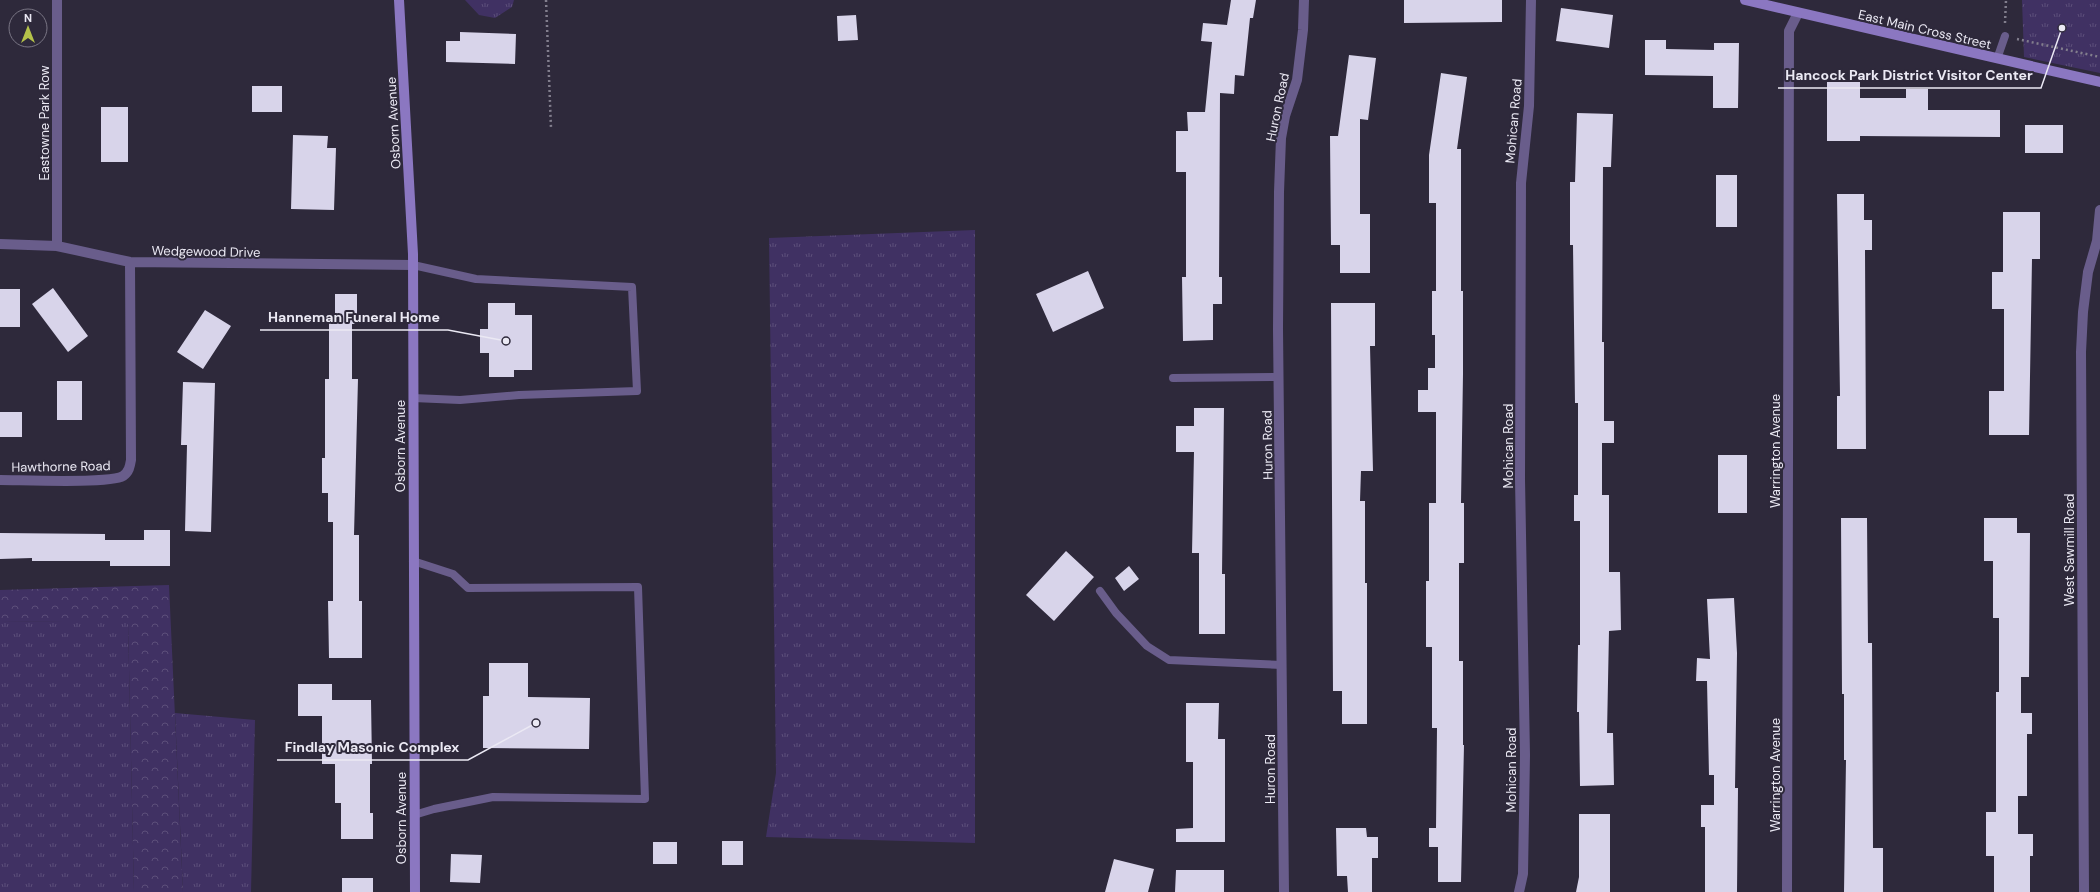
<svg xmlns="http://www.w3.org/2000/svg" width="2100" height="892" font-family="'DM Sans',sans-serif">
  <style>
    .grass { fill: url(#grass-tufts) }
    .forest { fill: url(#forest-crowns) }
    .building { fill: #d8d4ea }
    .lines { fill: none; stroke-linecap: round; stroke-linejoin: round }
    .path { stroke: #827e8d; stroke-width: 2.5; stroke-dasharray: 2 3; stroke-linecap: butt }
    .lane { stroke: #695d8b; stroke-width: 8 }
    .street { stroke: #695d8b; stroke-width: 10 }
    .secondary { stroke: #8b77c1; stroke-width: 10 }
    .labels { text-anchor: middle; stroke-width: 4; stroke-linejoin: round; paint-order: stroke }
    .street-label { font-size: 13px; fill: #ebe9f4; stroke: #2e293b }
    .leader { fill: none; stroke: #ebe9f4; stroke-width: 1.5 }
    .callout-dot { fill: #ebe9f4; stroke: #2e293b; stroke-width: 1.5 }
    .callout-label { font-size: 14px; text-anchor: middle; font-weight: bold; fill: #ebe9f4; stroke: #2e293b; stroke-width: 4; stroke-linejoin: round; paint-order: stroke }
  </style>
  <defs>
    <pattern id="grass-tufts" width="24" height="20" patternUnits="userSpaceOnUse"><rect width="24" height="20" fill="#403163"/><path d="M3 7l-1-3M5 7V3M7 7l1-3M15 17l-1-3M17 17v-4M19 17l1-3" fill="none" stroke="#5c4f7a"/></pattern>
    <pattern id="forest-crowns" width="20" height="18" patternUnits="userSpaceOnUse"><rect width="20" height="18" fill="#403163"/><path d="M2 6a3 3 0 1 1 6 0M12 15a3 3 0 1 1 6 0" fill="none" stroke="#5c4f7a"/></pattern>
  </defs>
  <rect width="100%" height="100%" fill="#2e293b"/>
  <!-- grass -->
  <path class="grass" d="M465 0H514L512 7 495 18 479 15Z
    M2022 0H2100V73L2024 57Z
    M975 230V843L766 837 776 773 769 238Z
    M0 621 128 622 134 892H0Z
    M175 713 255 720 251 892H183Z"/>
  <!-- forest -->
  <path class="forest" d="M169 585 183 892H134L128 623 0 621V590Z"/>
  <!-- building -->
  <path class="building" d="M1231 0H1256L1253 18H1250L1244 76 1235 75 1234 94 1220 93 1219 277H1222V304H1213V340L1183 341 1182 277H1186V172H1176V131H1188L1187 112H1205L1212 42 1201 41 1203 23 1227 25Z
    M1404 0H1502V22L1404 23Z
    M1561 8 1613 15 1609 48 1556 41Z
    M856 15 858 40 838 41 837 16Z
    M460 32 516 34 515 64 446 62V41H460Z
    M1645 40H1666V49L1714 50V43H1739L1738 108H1713V76L1645 75Z
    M1349 55 1376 58 1368 120 1360 119V214H1370V273H1340V245H1331L1330 136H1338Z
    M1441 73 1467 77 1457 149H1461V291H1463V374L1461 503H1464V563H1459V661H1463V745H1464L1461 882H1438V847H1429V828H1436L1437 728H1432V647H1426V581H1429V503H1436V412H1418V390H1428V368H1435V335H1432V291H1436V203H1429V155Z
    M1827 82H1860V98H1906V89H1928V110H2000V137L1860 136V141H1827Z
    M252 86H282V112H252Z
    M101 107H128V162H101Z
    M1577 113 1613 114 1611 167H1603L1602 342H1604V421H1614V443H1602V495H1609V572H1620L1621 630 1609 631 1607 733H1613L1614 785 1580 786 1579 712H1577L1578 645H1580V521H1574V495H1578V403H1575L1573 245H1570V182H1575Z
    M2025 125H2063V153H2025Z
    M293 135 328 136 327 148H336L334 210 291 209Z
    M1716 175H1737V227H1716Z
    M1837 194H1864V220H1872V250H1865L1866 449H1837V396H1840Z
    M2003 212H2040V259H2032L2029 435H1989V391H2004V309H1992V272H2003Z
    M1088 271 1104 308 1053 332 1036 294Z
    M53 288 88 336 68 352 32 304Z
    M0 289H20V327H0Z
    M335 294H357V324H352V379H358L354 535H359V601H362V658H329L328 601H333V522H328V493H322V458H325V379H329V321H335Z
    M488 303H515V315H532V370H514V377H489V353H480V329H488Z
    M1331 303H1375V346H1370L1373 471H1361L1360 501H1365V583H1367V724H1342V691H1333Z
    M205 310 231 326 203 369 177 352Z
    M57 381H82V420H57Z
    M183 382 215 383 211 532 185 531 187 445H181Z
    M1194 408H1224L1222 574H1225V634H1199V553H1192L1194 452H1176V426H1194Z
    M0 412H22V437H0Z
    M1718 455H1747V513H1718Z
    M1841 518H1867L1868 643H1872L1873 848H1883V892H1844L1846 760H1844V694H1842Z
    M1984 518H2017V533H2030L2029 677H2021V713H2032V734H2027V796H2018V834H2033V856H2030V892H1994V856H1986V812H1996V692H1999V618H1993V561H1984Z
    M144 530H170V566H110V561H32V558L0 559V533L105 534V540H144Z
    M1066 551 1094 577 1054 621 1026 595Z
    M1129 566 1139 579 1124 591 1115 578Z
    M1734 598 1737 653 1735 788H1738L1737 892H1705V827H1701V805H1714V775H1709L1707 681H1696L1697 658 1710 659 1707 599Z
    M489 663H528V697L590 698 589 749 483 748V696H489Z
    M298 684H332V700H371L372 764H370V813H373V839H341V803H335V764H322V716H298Z
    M1186 703H1219L1218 739H1225V842H1176V829L1193 828V762H1186Z
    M1579 814H1610V892H1576L1579 877Z
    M1336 828H1366L1367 837H1378V858H1372V892H1348L1347 876H1337Z
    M722 841H743V865H722Z
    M653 842H677V864H653Z
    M451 854 482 855 480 883 450 882Z
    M1114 859 1154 869 1148 892H1105Z
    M1176 870H1224V892H1175Z
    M342 878H373V892H342Z"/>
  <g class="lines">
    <!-- path -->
    <path class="path" d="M546 0 551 128
      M2005 23 2006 0
      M2017 39 2100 57"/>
    <!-- lane -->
    <path class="lane" d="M1997 59 2005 36
      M413 265 476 279 632 287 637 391 519 395 460 400 413 398
      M1173 378 1279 377
      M413 561 453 574 468 588 638 587 645 799 493 797 434 809 414 815
      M1100 591 1116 613 1147 646 1169 660 1282 665"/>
    <!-- street -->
    <path class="street" d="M0 244 57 246 130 262 413 265
      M57 246V0
      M0 480C22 480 110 484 123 476 129 472 130 466 131 460L130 262
      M1284 892 1278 329 1279 192 1281 138 1285 116 1297 80 1303 30 1304 0
      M1519 892 1523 874 1525 755 1520 479 1521 183 1529 106 1531 0
      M1787 892 1789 31 1798 13
      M2084 892 2081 352 2083 312 2088 272 2097 241 2100 210"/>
    <!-- secondary -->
    <path class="secondary" d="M399 0 413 254 415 892
      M1745 0 2100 82"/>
  </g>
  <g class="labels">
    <!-- street labels -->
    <g class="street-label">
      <text transform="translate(1925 29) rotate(13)" y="5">East Main Cross Street</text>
      <text transform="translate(1277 107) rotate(-78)" y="5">Huron Road</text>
      <text transform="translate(1513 121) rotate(-85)" y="5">Mohican Road</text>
      <text transform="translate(44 123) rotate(-90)" y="5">Eastowne Park Row</text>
      <text transform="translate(393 123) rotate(-93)" y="5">Osborn Avenue</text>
      <text transform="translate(206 251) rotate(1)" y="5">Wedgewood Drive</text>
      <text transform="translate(1267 445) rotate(-91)" y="5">Huron Road</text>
      <text transform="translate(400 446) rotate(-90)" y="5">Osborn Avenue</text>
      <text transform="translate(1508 446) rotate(-90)" y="5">Mohican Road</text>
      <text transform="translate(1775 451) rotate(-90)" y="5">Warrington Avenue</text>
      <text transform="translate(61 466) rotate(-1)" y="5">Hawthorne Road</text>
      <text transform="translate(2069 550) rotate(-90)" y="5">West Sawmill Road</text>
      <text transform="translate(1270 769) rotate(-90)" y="5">Huron Road</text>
      <text transform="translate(1511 770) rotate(-90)" y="5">Mohican Road</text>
      <text transform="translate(1775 775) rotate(-90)" y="5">Warrington Avenue</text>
      <text transform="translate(401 818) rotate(-90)" y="5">Osborn Avenue</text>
    </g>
  </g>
  <!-- callouts -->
  <path class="leader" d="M2062 28L2041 88H1778M506 341L448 330H260M536 723L468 760H277"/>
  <g class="callout-dot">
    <circle cx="2062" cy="28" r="4"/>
    <circle cx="506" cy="341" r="4"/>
    <circle cx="536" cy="723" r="4"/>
  </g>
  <g class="callout-label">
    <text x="1909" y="80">Hancock Park District Visitor Center</text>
    <text x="354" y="322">Hanneman Funeral Home</text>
    <text x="372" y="752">Findlay Masonic Complex</text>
  </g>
  <!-- north arrow -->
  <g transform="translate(28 28)"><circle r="19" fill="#2e293b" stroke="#7a7685"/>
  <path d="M0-3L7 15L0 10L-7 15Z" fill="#b4c24a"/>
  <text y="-6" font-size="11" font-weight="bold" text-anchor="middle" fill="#ebe9f4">N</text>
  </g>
</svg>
